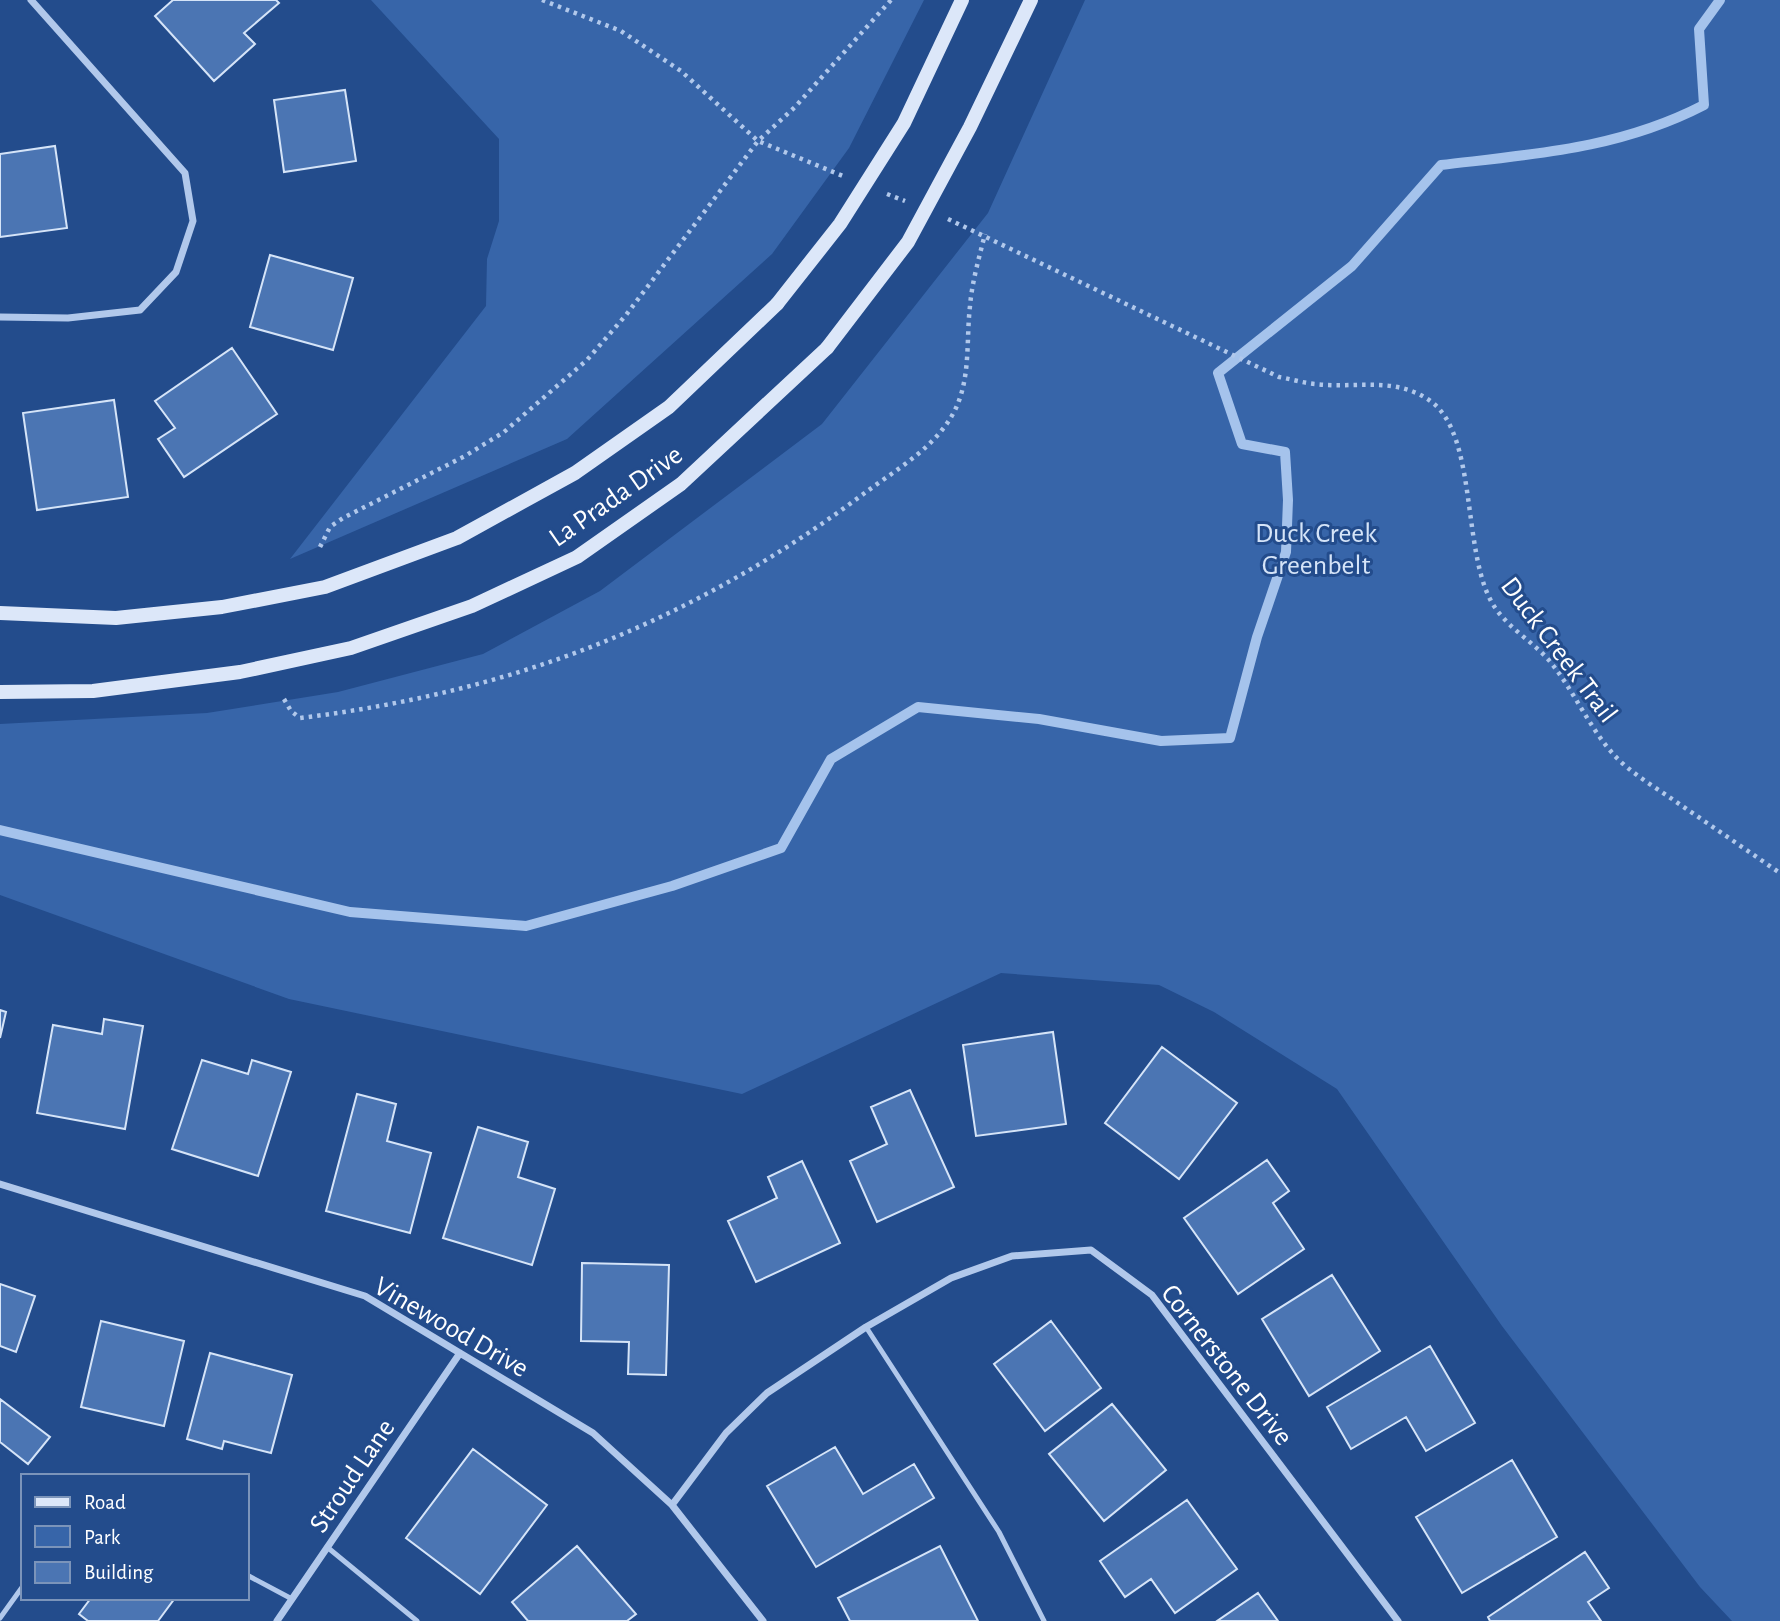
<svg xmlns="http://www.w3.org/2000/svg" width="1780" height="1621" font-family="'Alegreya Sans',sans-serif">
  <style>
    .green { fill: #3765a9 }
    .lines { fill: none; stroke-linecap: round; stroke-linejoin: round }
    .stream { stroke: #a5c3ec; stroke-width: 10 }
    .building { fill: #4b75b3; stroke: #d5e4f8; stroke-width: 2 }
    .path { stroke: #b1c8eb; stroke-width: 4.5; stroke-dasharray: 3.5 5; stroke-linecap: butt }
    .lane { stroke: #b1c8eb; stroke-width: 5 }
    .street { stroke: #b1c8eb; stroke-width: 7 }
    .secondary { stroke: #dce7f9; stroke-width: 14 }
    .secondary-bridge { stroke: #dce7f9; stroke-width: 14 }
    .labels { text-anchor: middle; stroke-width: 6; stroke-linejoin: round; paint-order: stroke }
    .street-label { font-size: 28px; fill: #fff; stroke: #234c8c }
    .park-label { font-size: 28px; fill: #d5e4f8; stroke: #234c8c }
  </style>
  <rect width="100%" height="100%" fill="#234c8c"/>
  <!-- green -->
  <path class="green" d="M371 0H924L849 148 772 254 567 439 290 559 486 306 487 259 499 221V139Z
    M1085 0H1780V1621H1732L1700 1587 1502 1326 1337 1089 1214 1012 1159 985 1001 973 742 1094 289 999 0 895V724L207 713 338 692 483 654 600 591 822 424 988 213Z"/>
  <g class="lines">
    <!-- stream -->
    <path class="stream" d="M0 830 350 912 526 926 672 886 781 848 831 759 918 707 1039 719 1161 741 1230 738 1257 637 1286 552 1288 500 1285 452 1242 444 1218 373 1352 266 1441 165C1534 154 1619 149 1704 105L1699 29 1720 0"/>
  </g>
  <!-- building -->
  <path class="building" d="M173 0H276L279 3 244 33 255 44 214 81 155 16Z
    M345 90 356 161 284 172 274 100Z
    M55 146 67 228 0 237V154Z
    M270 255 353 278 333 350 250 327Z
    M232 348 277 414 184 477 158 439 175 428 155 401Z
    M114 400 128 497 37 510 23 413Z
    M0 1010 6 1012 0 1038Z
    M104 1019 143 1026 125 1129 37 1113 53 1025 102 1034Z
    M1053 1032 1066 1124 976 1136 963 1045Z
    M1162 1047 1237 1103 1179 1179 1105 1123Z
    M202 1060 248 1074 252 1060 291 1072 258 1176 172 1149Z
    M910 1090 954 1187 877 1222 850 1161 887 1144 871 1107Z
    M357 1094 396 1104 387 1141 431 1153 410 1233 326 1211Z
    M478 1127 528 1142 518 1177 555 1189 532 1265 443 1238Z
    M1267 1160 1289 1191 1273 1203 1304 1249 1238 1294 1184 1218Z
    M802 1161 840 1243 756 1282 728 1221 777 1198 768 1177Z
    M582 1263 669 1265 666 1375 628 1374 629 1342 581 1341Z
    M1332 1275 1380 1351 1309 1396 1262 1319Z
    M0 1284 35 1296 16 1352 0 1346Z
    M101 1321 184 1341 164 1426 81 1407Z
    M1051 1321 1101 1388 1045 1431 994 1364Z
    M1430 1346 1475 1423 1426 1451 1406 1417 1351 1449 1327 1407Z
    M210 1353 292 1375 271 1453 224 1441 222 1449 187 1439Z
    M0 1399 50 1437 28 1464 0 1442Z
    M1112 1404 1166 1470 1104 1521 1049 1454Z
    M835 1447 863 1494 914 1464 934 1498 816 1567 767 1486Z
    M473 1449 547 1505 480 1594 406 1538Z
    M1512 1460 1557 1537 1462 1593 1416 1517Z
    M1187 1500 1237 1569 1175 1613 1151 1579 1125 1597 1100 1561Z
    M577 1546 636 1614 627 1621H528L512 1602Z
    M940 1546 978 1621H850L838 1598Z
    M1585 1552 1609 1588 1588 1602 1601 1621H1490L1488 1617Z
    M1258 1593 1278 1621H1217Z
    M91 1598H175L158 1621H88L79 1614Z"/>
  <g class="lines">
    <!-- path -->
    <path class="path" d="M542 0 621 31 681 71 758 141 843 176
      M887 194 905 201
      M948 219 1279 377C1291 379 1303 383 1315 384 1356 389 1397 375 1433 403 1476 438 1463 546 1490 599 1504 627 1534 641 1552 664 1575 693 1590 729 1615 756 1632 774 1655 787 1675 801 1710 825 1745 849 1780 873
      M320 547 330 527 343 518 465 456 504 432 587 360 626 315 758 141 795 107 891 0
      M284 699 291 711 300 718C513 692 690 623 862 495 895 470 936 448 955 410 971 377 966 341 970 306 972 282 979 258 985 234"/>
    <!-- lane -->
    <path class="lane" d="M866 1327 999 1532 1044 1621
      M327 1547 417 1621
      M247 1575 292 1599
      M0 1618 23 1586"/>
    <!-- street -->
    <path class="street" d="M0 317 68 318 140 310 176 272 193 221 185 173 31 0
      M0 1184 365 1296 593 1433 672 1505 763 1621
      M672 1505 726 1433 767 1393 866 1327 951 1278 1012 1256 1091 1250 1152 1295 1398 1621
      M277 1621 460 1353"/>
    <!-- secondary -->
    <path class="secondary" d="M0 613 116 618 222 607 325 587 457 538 575 473 669 407 777 304
      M0 692 93 691 240 672 351 648 472 606 577 557 681 484 827 348"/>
    <!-- secondary-bridge -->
    <path class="secondary-bridge" d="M777 304 840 224 904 123 962 0
      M827 348 908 242 970 127 1031 0"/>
  </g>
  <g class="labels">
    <!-- street labels -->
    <g class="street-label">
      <text transform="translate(615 495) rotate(-35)" y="10">La Prada Drive</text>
      <text transform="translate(1560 649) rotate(53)" y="10">Duck Creek Trail</text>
      <text transform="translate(452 1326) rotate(30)" y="10">Vinewood Drive</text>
      <text transform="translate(1228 1364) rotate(52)" y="10">Cornerstone Drive</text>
      <text transform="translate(351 1475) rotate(-56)" y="10">Stroud Lane</text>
    </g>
    <!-- park labels -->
    <g class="park-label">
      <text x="1316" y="542">Duck Creek<tspan x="1316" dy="32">Greenbelt</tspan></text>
    </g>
  </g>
  <!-- legend -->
  <rect x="21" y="1474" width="228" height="126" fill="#234c8c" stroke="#7b94ba" stroke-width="2"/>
  <rect x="35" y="1497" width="35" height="10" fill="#dce7f9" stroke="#7b94ba" stroke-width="2"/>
  <text x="84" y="1509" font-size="21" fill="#ffffff">Road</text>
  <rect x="35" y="1526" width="35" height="21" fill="#3765a9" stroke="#7b94ba" stroke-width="2"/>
  <text x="84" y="1544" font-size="21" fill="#ffffff">Park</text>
  <rect x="35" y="1562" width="35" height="21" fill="#4b75b3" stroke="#7b94ba" stroke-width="2"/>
  <text x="84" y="1579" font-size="21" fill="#ffffff">Building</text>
</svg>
